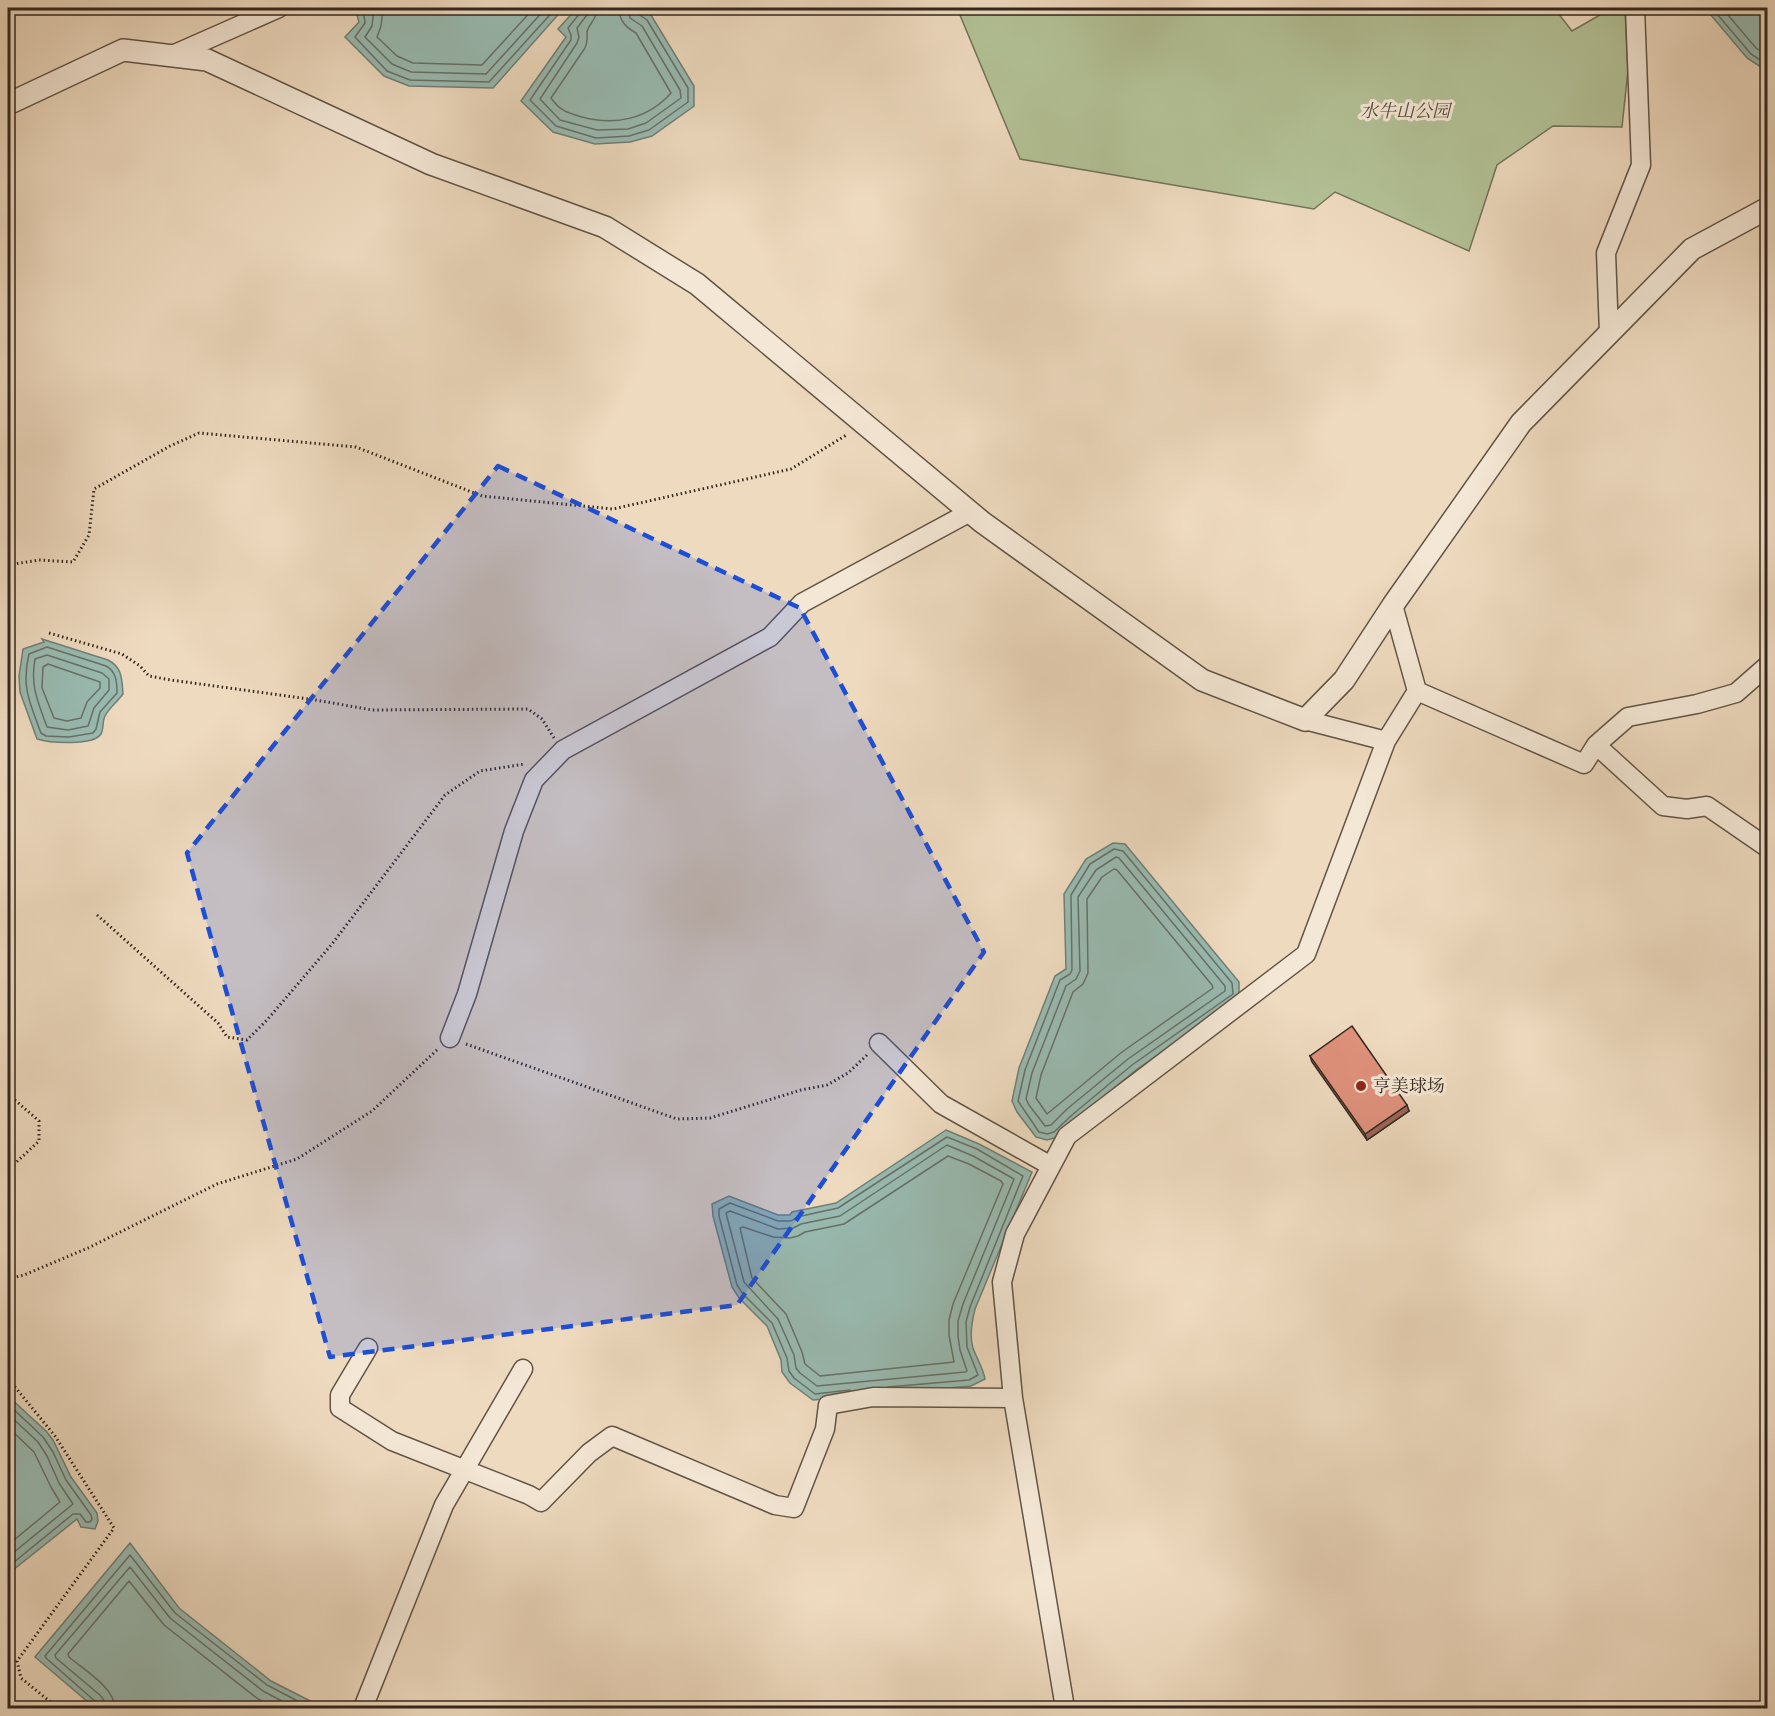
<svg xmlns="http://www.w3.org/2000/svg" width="1775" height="1716" font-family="'Libre Caslon Text','Noto Serif SC',serif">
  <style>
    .green { fill: #b3c196; stroke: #73745a; stroke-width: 1.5 }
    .water { fill: #99bbb2; stroke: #708077; stroke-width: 1.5 }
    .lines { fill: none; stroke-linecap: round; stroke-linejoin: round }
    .shore { stroke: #667168; stroke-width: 1.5 }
    .minor-casing { stroke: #625446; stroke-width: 21 }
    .tertiary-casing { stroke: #625446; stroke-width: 24 }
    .path { stroke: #33271e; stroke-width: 3; stroke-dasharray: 1.5 3; stroke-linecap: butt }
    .minor { stroke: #f4e7d5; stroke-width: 18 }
    .tertiary { stroke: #f4e7d5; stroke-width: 21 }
    .wall { fill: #c07d6b; stroke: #33271e; stroke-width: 1.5 }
    .shaded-wall { fill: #9c6657; stroke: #33271e; stroke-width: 1.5 }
    .building { fill: #df917c; stroke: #33271e; stroke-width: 1.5 }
    .marked { fill: #1d4ed8; fill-opacity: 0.2; stroke: #1d4ed8; stroke-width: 4.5; stroke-dasharray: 12 8; stroke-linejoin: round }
    .poi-dot { fill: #8f2418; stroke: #f4e7d5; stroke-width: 2 }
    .labels { text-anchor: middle; stroke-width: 6; stroke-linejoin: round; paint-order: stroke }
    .park-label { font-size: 18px; font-style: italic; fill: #534e3c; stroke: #f4e7d5 }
    .poi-label { font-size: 18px; fill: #33271e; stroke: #f4e7d5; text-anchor: start }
  </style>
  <rect width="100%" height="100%" fill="#eedabf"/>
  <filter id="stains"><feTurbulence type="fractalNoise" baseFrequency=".00333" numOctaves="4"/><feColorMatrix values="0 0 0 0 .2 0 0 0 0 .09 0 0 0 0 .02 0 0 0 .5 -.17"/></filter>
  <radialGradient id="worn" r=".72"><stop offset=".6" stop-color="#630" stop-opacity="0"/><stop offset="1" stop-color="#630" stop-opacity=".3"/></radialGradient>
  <!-- green -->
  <path class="green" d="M957 8H1554L1572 31 1612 8H1625L1628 70 1622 127 1553 126 1497 165 1469 251 1335 192 1314 209 1020 159Z"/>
  <!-- water -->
  <path class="water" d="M365 8H564L493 88 409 86 384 76 345 37 359 22 356 12Z
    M577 8H636L651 15 694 86V106L652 136 630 142 595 144 553 132 521 101 566 37 558 29Z
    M1705 8H1767V71L1747 58Z
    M42 639 108 660C122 667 122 679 123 694 118 701 109 708 105 716 102 722 104 729 101 734 93 746 50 743 37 739L20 692 19 676 23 649 44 642Z
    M1113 843 1125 844 1239 982V998L1136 1070 1076 1119 1058 1137 1047 1140 1036 1137 1017 1112 1012 1101 1019 1068 1055 976 1066 969 1064 894 1086 859Z
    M946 1130 979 1144 1032 1172 975 1309C972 1321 969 1336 973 1348 977 1359 983 1368 985 1379L971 1386 813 1400 790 1383 782 1372 781 1360 767 1326 739 1298 732 1287 713 1216 712 1204 729 1196 778 1215H790L792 1212 836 1203Z
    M8 1396 47 1432 53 1440 71 1477 97 1513 98 1521 95 1529 81 1527 77 1519 8 1574Z
    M130 1543 179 1608 271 1681 324 1708H95L35 1657Z"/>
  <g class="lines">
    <!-- shore -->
    <path class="shore" d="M366 8 364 15 365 23 355 37 387 71 410 80 489 82 556 8
      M374 8 372 26 365 37 392 64 411 72 486 74 546 8
      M383 8 381 26 377 37 397 56 413 63 482 65 534 8
      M581 8 580 13 568 28 571 35V40L530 100 556 126 596 138 629 136 649 130 688 102V88L647 20 638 14 635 8
      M588 8 587 15 577 28 579 37 577 43 540 99 560 120 597 130 628 129 646 123 681 98 680 90 642 26 630 18 628 8
      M597 8C597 20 589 23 587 32 587 38 588 42 585 48L551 98C560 111 568 113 582 117 615 126 648 119 671 93L636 33C625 27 619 20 619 8
      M1712 8 1751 54 1768 65
      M1722 8 1756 48 1768 56
      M47 647 106 666C116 671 117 682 117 693L100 712 96 729 93 733 69 737 46 736 41 733C30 703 21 687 29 654Z
      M47 655 102 673 109 679V690L94 708 88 726 68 730 47 727C38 702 30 686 35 659Z
      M48 664 100 682V688L87 702 81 718 67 721 54 718 42 688 43 667Z
      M1114 849 1123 851 1232 983 1233 994 1132 1065 1072 1115 1054 1132 1047 1134 1039 1132 1018 1101 1025 1070 1060 980 1070 974 1072 970 1071 895 1090 864Z
      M1116 857 1119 858 1225 986V991L1128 1059 1067 1109 1051 1125 1045 1126 1029 1105 1026 1099 1032 1073 1066 986 1076 979 1080 971 1078 897 1096 870Z
      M1114 869 1117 870 1212 985 1213 988 1122 1052 1047 1114 1036 1098 1041 1075 1073 992 1083 984 1088 973 1087 899 1102 877Z
      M947 1145 973 1156 1014 1179 963 1304 958 1321V1336L960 1350 967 1371 965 1372 817 1386 800 1373 796 1368 794 1355 778 1319 744 1282 726 1213 730 1211 778 1229 793 1228 801 1224 840 1216Z
      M948 1156 969 1164 1001 1181 1003 1184 953 1304 949 1320V1335L954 1362 820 1376 805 1364 802 1352 786 1314 752 1278 740 1228 743 1227 773 1237 790 1238 798 1236 805 1232 844 1224Z
      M850 1390 815 1394 794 1378 789 1371 787 1358 772 1323 743 1294 737 1285 719 1216V1209L730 1203 778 1221H791L797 1217 838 1208 947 1137 977 1149 1023 1176 970 1307 966 1322 967 1347 978 1375 969 1380 888 1387
      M8 1404 43 1437 53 1452 66 1480 91 1515 92 1519 90 1522H86L80 1514H73L8 1567
      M8 1414 38 1442 47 1456 59 1483 73 1504 8 1557
      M8 1427 34 1452 51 1487 60 1502 8 1545
      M98 1708 96 1702 46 1658 45 1656 130 1555 175 1613 267 1685 311 1708
      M106 1708 105 1702 101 1696 56 1658 55 1655 130 1567 170 1618 263 1691 295 1708
      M115 1708C114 1687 84 1670 69 1657L68 1654 129 1581 164 1625 258 1699 276 1708"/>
    <!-- minor casing -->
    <g class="minor-casing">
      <path id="minor" d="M170 56 279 8
        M1609 333 1606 253 1641 165 1635 8
        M1417 691 1584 764 1596 745 1663 806 1687 809 1707 806 1768 848
        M1305 720 1386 741
        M1596 745 1628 717 1697 704 1736 693 1768 665
        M450 1038 467 994 514 831 534 780 563 750 770 637 802 603 970 512
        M879 1043 941 1104 1051 1166
        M368 1348 340 1395V1408L392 1441 529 1495 541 1502 589 1453 612 1436 775 1505 794 1508 825 1429 828 1405 873 1397 1013 1398
        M363 1708 444 1505 523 1369
        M1065 1708 1013 1398 1002 1282 1015 1234 1067 1136 1306 954 1386 741 1417 691 1393 605"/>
    </g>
    <!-- tertiary casing -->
    <g class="tertiary-casing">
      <path id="tertiary" d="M8 104 123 50 207 60 431 164 605 227 697 284 982 522 1202 680 1305 720 1344 680 1393 605 1521 423 1692 249 1768 208"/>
    </g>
    <!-- path -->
    <path class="path" d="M8 565 39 560 73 562 89 535 94 489 170 446 199 433 356 447 482 496 613 509 791 469 848 434
      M49 633 122 654 140 666 149 676 171 680 316 700 372 710 528 709 542 719 554 738
      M97 915 218 1023 227 1037 247 1040 267 1020 332 944 445 795 480 771 525 764
      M466 1044 677 1119 710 1118 801 1090 827 1085 848 1073 867 1055
      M8 1094 39 1121V1141L8 1170
      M8 1279 24 1275 88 1248 217 1184 297 1159 372 1111 438 1049
      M8 1382H11L55 1436 114 1528 17 1661 21 1678 58 1708"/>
    <!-- minor -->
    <use href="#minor" class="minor"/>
    <!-- tertiary -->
    <use href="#tertiary" class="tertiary"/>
  </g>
  <!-- wall -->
  <path class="wall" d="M1310 1056 1409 1111 1367 1140 1312 1062Z"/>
  <!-- shaded-wall -->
  <path class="shaded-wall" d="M1407 1105 1409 1111 1367 1140 1365 1134Z"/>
  <!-- building -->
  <path class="building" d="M1352 1026 1407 1105 1365 1134 1310 1056Z"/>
  <!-- marked area -->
  <path class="marked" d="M498 466 800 608 984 952 737 1305 330 1357 187 853Z"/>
  <!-- markers -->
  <circle class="poi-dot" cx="1361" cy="1086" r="6"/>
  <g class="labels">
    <!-- park labels -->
    <g class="park-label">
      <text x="1405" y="117">水牛山公园</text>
    </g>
    <!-- poi labels -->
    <g class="poi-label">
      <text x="1373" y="1092">亨美球场</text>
    </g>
  </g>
  <!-- margin -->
  <rect width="1775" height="1716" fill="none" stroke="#eedabf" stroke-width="30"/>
  <rect x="9" y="9" width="1757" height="1698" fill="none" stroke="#33271e" stroke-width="3"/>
  <rect x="15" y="15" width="1745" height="1686" fill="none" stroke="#33271e" stroke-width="1.5"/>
  <rect width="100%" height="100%" filter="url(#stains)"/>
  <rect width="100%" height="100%" fill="url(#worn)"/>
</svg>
